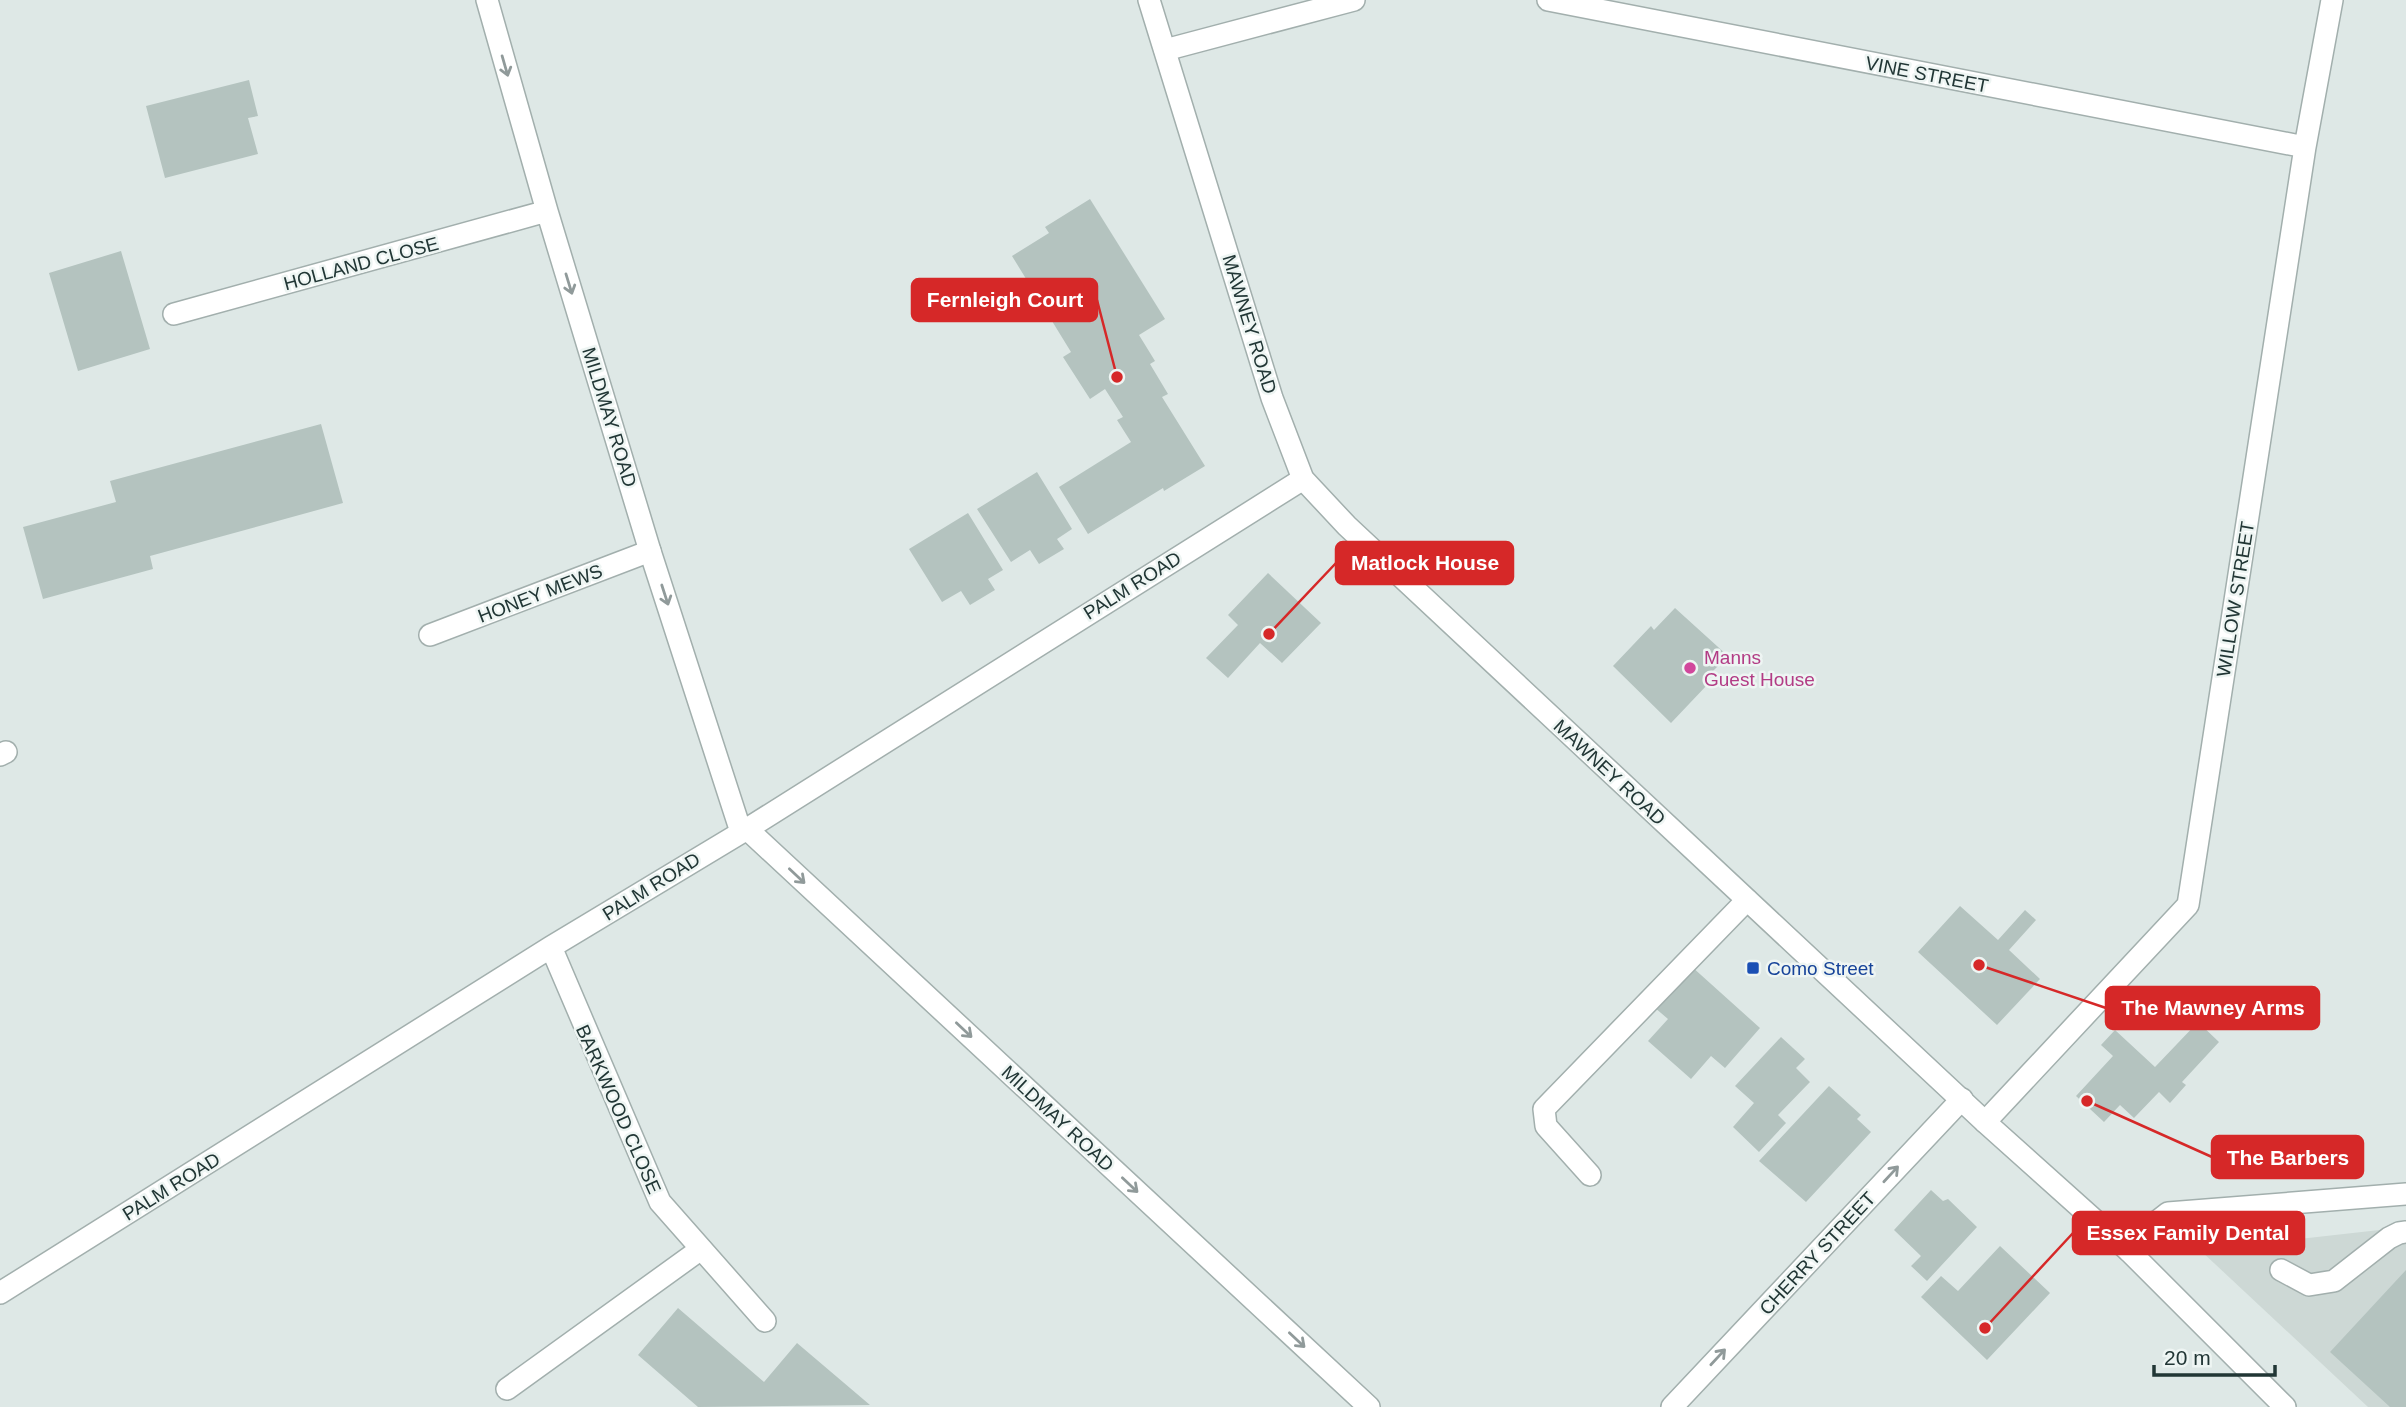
<svg xmlns="http://www.w3.org/2000/svg" width="2406" height="1407" font-family="Helvetica,sans-serif">
  <style>
    .built { fill: #cdd8d5 }
    .building { fill: #b4c3bf }
    .lines { fill: none; stroke-linecap: round; stroke-linejoin: round }
    .service-casing { stroke: #a2afad; stroke-width: 24 }
    .minor-casing { stroke: #a2afad; stroke-width: 24 }
    .tertiary-casing { stroke: #a2afad; stroke-width: 24 }
    .service { stroke: #fff; stroke-width: 21 }
    .minor { stroke: #fff; stroke-width: 21 }
    .tertiary { stroke: #fff; stroke-width: 21 }
    .oneway { stroke: #909a9a }
    .hotel-dot { fill: #d1479c; stroke: #eef5f3; stroke-width: 2.5 }
    .transit-dot { fill: #1a4fb4; stroke: #eef5f3; stroke-width: 2.5 }
    .labels { text-anchor: middle; stroke-width: 5; stroke-linejoin: round; paint-order: stroke }
    .street-label { font-size: 19px; fill: #213635; stroke: #eef5f3 }
    .hotel-label { font-size: 19px; fill: #b23c85; stroke: #eef5f3; text-anchor: start }
    .transit-label { font-size: 19px; fill: #164399; stroke: #eef5f3; text-anchor: start }
    .leader { fill: none; stroke: #d62828; stroke-width: 2.5 }
    .callout-dot { fill: #d62828; stroke: #eef5f3; stroke-width: 2.5 }
    .callout { fill: #d62828; stroke: #d62828; stroke-width: 2.5 }
    .callout-label { font-size: 21px; text-anchor: middle; font-weight: bold; fill: #fff }
  </style>
  <rect width="100%" height="100%" fill="#dee8e6"/>
  <!-- built -->
  <path class="built" d="M2406 1227V1407H2368L2200 1250Z"/>
  <!-- building -->
  <path class="building" d="M249 80 258 116 248 118 258 154 165 178 146 106Z
    M1090 199 1165 319 1139 335 1155 361 1150 364 1168 394 1162 397 1205 466 1164 491 1163 488 1088 534 1059 487 1131 442 1117 420 1123 417 1105 389 1090 399 1063 357 1071 352 1012 256 1049 233 1045 227Z
    M121 251 150 349 78 371 49 273Z
    M321 424 343 503 150 556 153 569 43 599 23 527 116 502 110 481Z
    M1037 472 1072 529 1057 539 1064 549 1039 564 1030 550 1011 562 977 509Z
    M968 513 1003 570 988 579 995 590 970 605 961 591 942 602 909 549Z
    M1268 573 1321 623 1282 663 1260 643 1228 678 1206 658 1238 625 1228 615Z
    M1675 608 1728 656 1704 680 1708 684 1671 723 1613 666 1651 626 1654 630Z
    M1960 906 1998 940 2025 910 2036 920 2009 950 2040 979 1997 1025 1918 952Z
    M1691 966 1760 1028 1725 1068 1711 1056 1691 1079 1648 1041 1668 1019 1654 1007Z
    M2198 1022 2219 1042 2182 1082 2186 1085 2170 1103 2159 1092 2134 1118 2120 1105 2104 1122 2076 1096 2113 1056 2101 1045 2115 1030 2155 1067Z
    M1781 1037 1805 1059 1796 1068 1810 1082 1778 1115 1786 1123 1759 1152 1733 1127 1754 1103 1735 1086Z
    M1829 1086 1861 1115 1857 1119 1871 1132 1806 1202 1759 1161Z
    M1931 1190 1943 1201 1948 1199 1977 1227 1927 1281 1911 1266 1921 1256 1894 1230Z
    M2000 1246 2050 1293 1987 1360 1921 1297 1941 1276 1958 1291Z
    M2406 1270V1407H2390L2330 1352Z
    M678 1308 764 1382 797 1343 870 1405 698 1407 638 1355Z"/>
  <g class="lines">
    <!-- service casing -->
    <g class="service-casing">
      <path id="service" d="M430 635 650 551
        M1590 1175 1546 1126 1544 1109 1747 900
        M2281 1270 2309 1285 2334 1281 2389 1238 2399 1233 2406 1232
        M507 1389 701 1249"/>
    </g>
    <!-- minor casing -->
    <g class="minor-casing">
      <path id="minor" d="M487 0 547 211 650 551 741 832
        M1548 0 2305 147
        M1165 50 1354 0
        M174 314 547 211
        M0 755 6 752
        M747 829 1369 1407
        M551 947 660 1202 765 1321
        M1985 1122 2188 905 2305 147 2332 0
        M2129 1251 2150 1227 2168 1213 2406 1194
        M0 1293 551 947 747 829 1303 479
        M1672 1407 1962 1099"/>
    </g>
    <!-- tertiary casing -->
    <g class="tertiary-casing">
      <path id="tertiary" d="M1149 0 1272 398 1303 479 1347 526 1985 1122 2129 1251 2285 1407"/>
    </g>
    <!-- service -->
    <use href="#service" class="service"/>
    <!-- minor -->
    <use href="#minor" class="minor"/>
    <!-- tertiary -->
    <use href="#tertiary" class="tertiary"/>
  </g>
  <!-- one-way arrows -->
  <defs><path id="oneway-shaft" d="M-6 0H5M1.5-3L5.5 0L1.5 3" fill="none" stroke-width="1.6" stroke-linecap="round" stroke-linejoin="round" transform="scale(1.75)"/></defs>
  <g class="oneway">
    <use href="#oneway-shaft" transform="translate(505 66) rotate(74)"/>
    <use href="#oneway-shaft" transform="translate(569 284) rotate(73)"/>
    <use href="#oneway-shaft" transform="translate(665 595) rotate(72)"/>
    <use href="#oneway-shaft" transform="translate(797 876) rotate(43)"/>
    <use href="#oneway-shaft" transform="translate(964 1030) rotate(43)"/>
    <use href="#oneway-shaft" transform="translate(1891 1174) rotate(-47)"/>
    <use href="#oneway-shaft" transform="translate(1130 1185) rotate(43)"/>
    <use href="#oneway-shaft" transform="translate(1297 1340) rotate(43)"/>
    <use href="#oneway-shaft" transform="translate(1718 1357) rotate(-47)"/>
  </g>
  <!-- markers -->
  <circle class="hotel-dot" cx="1690" cy="668" r="7"/>
  <rect class="transit-dot" x="1746" y="961" width="14" height="14" rx="3.5"/>
  <g class="labels">
    <!-- street labels -->
    <g class="street-label">
      <text transform="translate(1927 74) rotate(11)" y="7">VINE STREET</text>
      <text transform="translate(361 263) rotate(-15)" y="7">HOLLAND CLOSE</text>
      <text transform="translate(1250 324) rotate(73)" y="7">MAWNEY ROAD</text>
      <text transform="translate(610 417) rotate(73)" y="7">MILDMAY ROAD</text>
      <text transform="translate(1132 585) rotate(-32)" y="7">PALM ROAD</text>
      <text transform="translate(540 593) rotate(-21)" y="7">HONEY MEWS</text>
      <text transform="translate(2235 599) rotate(-81)" y="7">WILLOW STREET</text>
      <text transform="translate(1610 772) rotate(43)" y="7">MAWNEY ROAD</text>
      <text transform="translate(651 886) rotate(-32)" y="7">PALM ROAD</text>
      <text transform="translate(619 1109) rotate(66)" y="7">BARKWOOD CLOSE</text>
      <text transform="translate(1058 1118) rotate(43)" y="7">MILDMAY ROAD</text>
      <text transform="translate(171 1186) rotate(-32)" y="7">PALM ROAD</text>
      <text transform="translate(1817 1253) rotate(-47)" y="7">CHERRY STREET</text>
    </g>
    <!-- hotel labels -->
    <g class="hotel-label">
      <text x="1704" y="664">Manns<tspan x="1704" dy="22">Guest House</tspan></text>
    </g>
    <!-- transit labels -->
    <g class="transit-label">
      <text x="1767" y="975">Como Street</text>
    </g>
  </g>
  <!-- callouts -->
  <path class="leader" d="M1117 377L1097 300M1269 634L1336 563M1979 965L2106 1008M2087 1101L2212 1157M1985 1328L2073 1233"/>
  <g class="callout-dot">
    <circle cx="1117" cy="377" r="7"/>
    <circle cx="1269" cy="634" r="7"/>
    <circle cx="1979" cy="965" r="7"/>
    <circle cx="2087" cy="1101" r="7"/>
    <circle cx="1985" cy="1328" r="7"/>
  </g>
  <g class="callout">
    <rect x="912" y="279" width="185" height="42" rx="7"/>
    <rect x="1336" y="542" width="177" height="42" rx="7"/>
    <rect x="2106" y="987" width="213" height="42" rx="7"/>
    <rect x="2212" y="1136" width="151" height="42" rx="7"/>
    <rect x="2073" y="1212" width="231" height="42" rx="7"/>
  </g>
  <g class="callout-label">
    <text x="1005" y="307">Fernleigh Court</text>
    <text x="1425" y="570">Matlock House</text>
    <text x="2213" y="1015">The Mawney Arms</text>
    <text x="2288" y="1165">The Barbers</text>
    <text x="2188" y="1240">Essex Family Dental</text>
  </g>
  <!-- scale -->
  <path d="M2154 1365v10h121v-10" fill="none" stroke="#213635" stroke-width="3.5"/>
  <text x="2164" y="1365" font-size="21" fill="#213635" stroke="#eef5f3" stroke-width="5" paint-order="stroke">20 m</text>
</svg>
